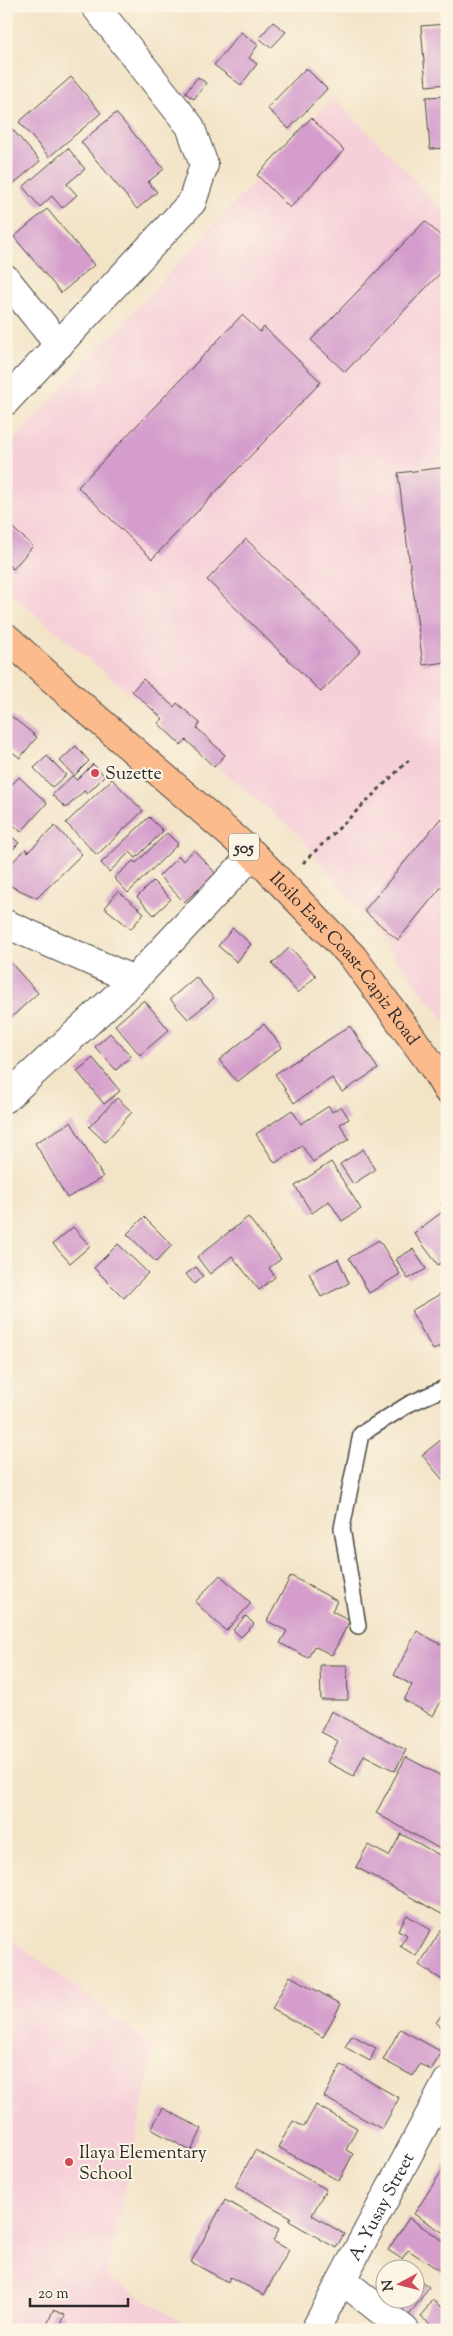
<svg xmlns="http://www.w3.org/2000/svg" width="453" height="2336" font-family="'Sorts Mill Goudy',serif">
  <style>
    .built { fill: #f6cfd8 }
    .building { fill: #d49dcc }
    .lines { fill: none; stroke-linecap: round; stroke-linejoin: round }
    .service-casing { stroke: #494743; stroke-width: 18 }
    .minor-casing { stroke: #494743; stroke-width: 30 }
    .primary-casing { stroke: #494743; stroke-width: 30 }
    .path { stroke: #494743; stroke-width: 3; stroke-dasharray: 4 4; stroke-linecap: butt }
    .service { stroke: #fff; stroke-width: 15 }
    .minor { stroke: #fff; stroke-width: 28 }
    .primary { stroke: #fbbb8c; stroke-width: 28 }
    .poi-dot { fill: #d1495b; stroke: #fcf5e5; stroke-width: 2 }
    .labels { text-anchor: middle; stroke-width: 4; stroke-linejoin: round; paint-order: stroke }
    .shield { fill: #fcf5e5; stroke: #6a6863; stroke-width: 1 }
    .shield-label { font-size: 16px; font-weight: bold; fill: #2b2b2b }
    .poi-label { font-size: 18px; fill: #2b2b2b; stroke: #fcf5e5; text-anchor: start }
    .street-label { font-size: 18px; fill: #2b2b2b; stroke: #fcf5e5 }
  </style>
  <rect width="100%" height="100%" fill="#fcf5e5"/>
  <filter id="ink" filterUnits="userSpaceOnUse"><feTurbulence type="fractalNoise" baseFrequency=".02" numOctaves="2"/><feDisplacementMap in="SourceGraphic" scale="10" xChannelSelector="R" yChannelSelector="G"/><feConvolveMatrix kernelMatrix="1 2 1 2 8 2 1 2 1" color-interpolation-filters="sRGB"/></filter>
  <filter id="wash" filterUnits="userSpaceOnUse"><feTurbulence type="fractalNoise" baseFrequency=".0096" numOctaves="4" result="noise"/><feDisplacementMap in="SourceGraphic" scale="20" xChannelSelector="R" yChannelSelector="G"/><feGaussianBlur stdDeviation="1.12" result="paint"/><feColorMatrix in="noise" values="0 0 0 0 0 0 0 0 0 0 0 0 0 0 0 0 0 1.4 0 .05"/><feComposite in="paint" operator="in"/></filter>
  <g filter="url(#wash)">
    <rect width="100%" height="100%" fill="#f3e4c8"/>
    <!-- built -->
    <path class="built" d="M333 97 447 213V1023L297 833 6 590V448Z
      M6 1935 155 2048 106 2276 194 2330H6Z"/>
    <g id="blocks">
      <!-- building -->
      <path class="building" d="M273 22 286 32 271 48 259 38Z
        M447 24V84L426 86 421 26Z
        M241 32 258 45 249 58 257 64 241 85 214 65Z
        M306 68 327 89 289 129 267 108Z
        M71 77 101 113 49 157 19 122Z
        M198 77 206 83 194 99 185 93Z
        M447 96V148L430 149 426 97Z
        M116 113 164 169 148 182 157 192 137 209 81 142Z
        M311 118 344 150 290 208 257 175Z
        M6 122 40 161 11 186 6 180Z
        M68 148 85 169 67 184 77 195 62 208 52 196 40 207 23 187Z
        M47 209 94 265 61 293 14 237Z
        M425 221 447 242V266L345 372 311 340Z
        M242 315 260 332 264 327 321 382 152 559 78 487Z
        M447 467V662L423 665 398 473Z
        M6 522 33 546 13 569 6 563Z
        M246 539 361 651 321 692 207 580Z
        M143 679 174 707 177 703 200 723 197 728 225 755 214 767 186 740 181 745 158 723 163 719 132 691Z
        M6 712 37 737 20 758 6 747Z
        M76 746 89 761 74 776 60 761Z
        M47 756 66 775 52 787 34 768Z
        M93 764 105 776 87 794 84 791 66 808 52 795 72 776 77 780Z
        M19 777 47 803 21 832 6 818V791Z
        M112 779 143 811 97 855 66 823Z
        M149 817 163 831 136 858 130 852 109 872 101 863Z
        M441 818 447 823V880L398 940 364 911Z
        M55 826 82 854 37 898 6 884V868L26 849 28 852Z
        M6 831 19 843 6 856Z
        M167 833 178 844 128 893 114 878 133 861 136 863Z
        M194 850 221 879 204 895 199 889 184 902 159 876 179 856 183 861Z
        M153 881 171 899 154 915 137 897Z
        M118 891 144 913 131 929 105 908Z
        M233 928 251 944 237 962 218 946Z
        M290 947 316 976 298 993 272 964Z
        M9 961 38 993 6 1022V964Z
        M196 977 214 998 188 1019 170 999Z
        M144 1000 169 1030 140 1055 115 1025Z
        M264 1024 282 1047 237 1082 219 1060Z
        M350 1026 378 1069 342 1092 332 1078 294 1103 275 1074Z
        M110 1033 131 1056 116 1070 95 1047Z
        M93 1058 120 1091 104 1104 77 1071Z
        M117 1098 132 1112 105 1142 89 1127Z
        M329 1106 332 1112 341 1106 349 1119 340 1124 349 1139 313 1162 302 1146 275 1163 256 1134 292 1110 301 1124Z
        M71 1122 103 1177 67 1198 35 1143Z
        M363 1149 375 1170 353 1184 340 1164Z
        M331 1162 361 1209 342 1221 329 1201 312 1213 295 1186Z
        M447 1200V1259L438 1265 414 1233 445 1210 441 1204Z
        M144 1217 172 1245 156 1262 127 1234Z
        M248 1217 281 1259 269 1268 275 1277 259 1290 232 1256 210 1274 197 1257Z
        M73 1227 90 1246 70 1263 53 1244Z
        M379 1240 400 1274 369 1293 349 1258Z
        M118 1244 148 1273 124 1298 94 1268Z
        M413 1249 426 1269 408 1279 396 1259Z
        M338 1259 349 1283 321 1297 309 1273Z
        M196 1267 203 1276 194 1284 186 1274Z
        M447 1290V1342L433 1350 411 1311Z
        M442 1439 447 1444V1485L422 1455Z
        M220 1575 251 1603 226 1631 195 1602Z
        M291 1576 337 1601 332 1611 350 1620 332 1655 314 1646 308 1658 280 1643 287 1631 267 1621Z
        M246 1616 254 1624 241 1637 233 1630Z
        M417 1631 447 1648V1704L441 1701 433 1716 404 1700 412 1685 394 1675Z
        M320 1665H347L348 1700H321Z
        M331 1711 406 1750 395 1771 364 1755 354 1776 327 1762 338 1741 321 1732Z
        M406 1757 447 1779V1853L376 1813Z
        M401 1834 447 1859V1917L356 1867 368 1845 389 1856Z
        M407 1915 431 1930 416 1956 400 1946 407 1935 398 1930Z
        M441 1930 447 1934V1983L419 1965Z
        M290 1976 341 2004 323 2037 272 2009Z
        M442 2014 447 2017V2030L436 2023Z
        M400 2029 442 2052 431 2070 420 2064 413 2076 383 2060Z
        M352 2035 376 2048 370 2061 345 2047Z
        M341 2065 399 2098 382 2129 324 2097Z
        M316 2105 357 2128 346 2150 353 2154 339 2181 278 2147 293 2121 304 2127Z
        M163 2108 202 2129 191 2151 151 2129Z
        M255 2150 326 2189 312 2215 344 2234 336 2248 289 2221 291 2217 235 2187Z
        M447 2163V2235L414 2214Z
        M225 2200 279 2229 273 2241 289 2250 264 2295 230 2277 228 2282 191 2262Z
        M409 2218 447 2243V2275L408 2250 402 2259 388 2250Z
        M416 2277 429 2287 408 2317 382 2298H416Z
        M432 2300 447 2311V2330H438L421 2317Z
        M53 2310 65 2315 59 2330 46 2328Z"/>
    </g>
  </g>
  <g filter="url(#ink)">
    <use href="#blocks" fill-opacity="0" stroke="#494743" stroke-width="1"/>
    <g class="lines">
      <!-- service casing -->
      <g class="service-casing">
        <path id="service" d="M358 1626 342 1528 361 1434 409 1404 447 1387"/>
      </g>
      <!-- minor casing -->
      <g class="minor-casing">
        <g id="minor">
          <path d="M6 279 59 345"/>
          <path d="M6 401 192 202 204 165 190 126 95 6"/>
          <path d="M6 924 134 980"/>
          <path d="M6 1098 134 980 253 854"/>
          <path d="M342 2280 405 2330"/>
          <path id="s1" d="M315 2330 447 2082"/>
        </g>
      </g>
      <!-- primary casing -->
      <g class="primary-casing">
        <g id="primary">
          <path id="s2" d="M6 637 72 697 253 854 353 957 434 1068 447 1090"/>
        </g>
      </g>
      <!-- path -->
      <path class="path" d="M303 863 409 760"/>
      <!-- service -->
      <use href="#service" class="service"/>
      <!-- minor -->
      <use href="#minor" class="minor"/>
      <!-- primary -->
      <use href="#primary" class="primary"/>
    </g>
  </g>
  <!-- markers -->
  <g class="poi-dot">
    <circle cx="95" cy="773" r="5"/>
    <circle cx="69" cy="2162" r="5"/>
  </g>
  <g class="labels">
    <!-- shield labels -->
    <rect class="shield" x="229" y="833.5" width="30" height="27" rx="4"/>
    <g class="shield-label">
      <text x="244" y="853">505</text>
    </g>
    <!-- poi labels -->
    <g class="poi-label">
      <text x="105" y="779">Suzette</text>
      <text x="79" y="2158">Ilaya Elementary<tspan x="79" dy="21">School</tspan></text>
    </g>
    <!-- street labels -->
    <g class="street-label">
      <text dy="6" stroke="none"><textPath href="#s2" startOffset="468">Iloilo East Coast-Capiz Road</textPath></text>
      <text dy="6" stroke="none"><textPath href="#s1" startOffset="140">A. Yusay Street</textPath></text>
    </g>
  </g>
  <!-- margin -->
  <rect width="453" height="2336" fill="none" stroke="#fcf5e5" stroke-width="25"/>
  <!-- north arrow -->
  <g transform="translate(400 2284) rotate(263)"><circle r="24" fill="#fcf5e5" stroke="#a8a49b"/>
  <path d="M0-4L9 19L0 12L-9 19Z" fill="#d1495b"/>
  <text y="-8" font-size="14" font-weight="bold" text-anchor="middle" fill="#2b2b2b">N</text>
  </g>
  <!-- scale -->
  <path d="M30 2298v8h98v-8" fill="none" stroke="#2b2b2b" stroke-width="2.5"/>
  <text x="38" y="2298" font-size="15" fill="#2b2b2b" stroke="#fcf5e5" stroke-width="4" paint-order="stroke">20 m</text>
</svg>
